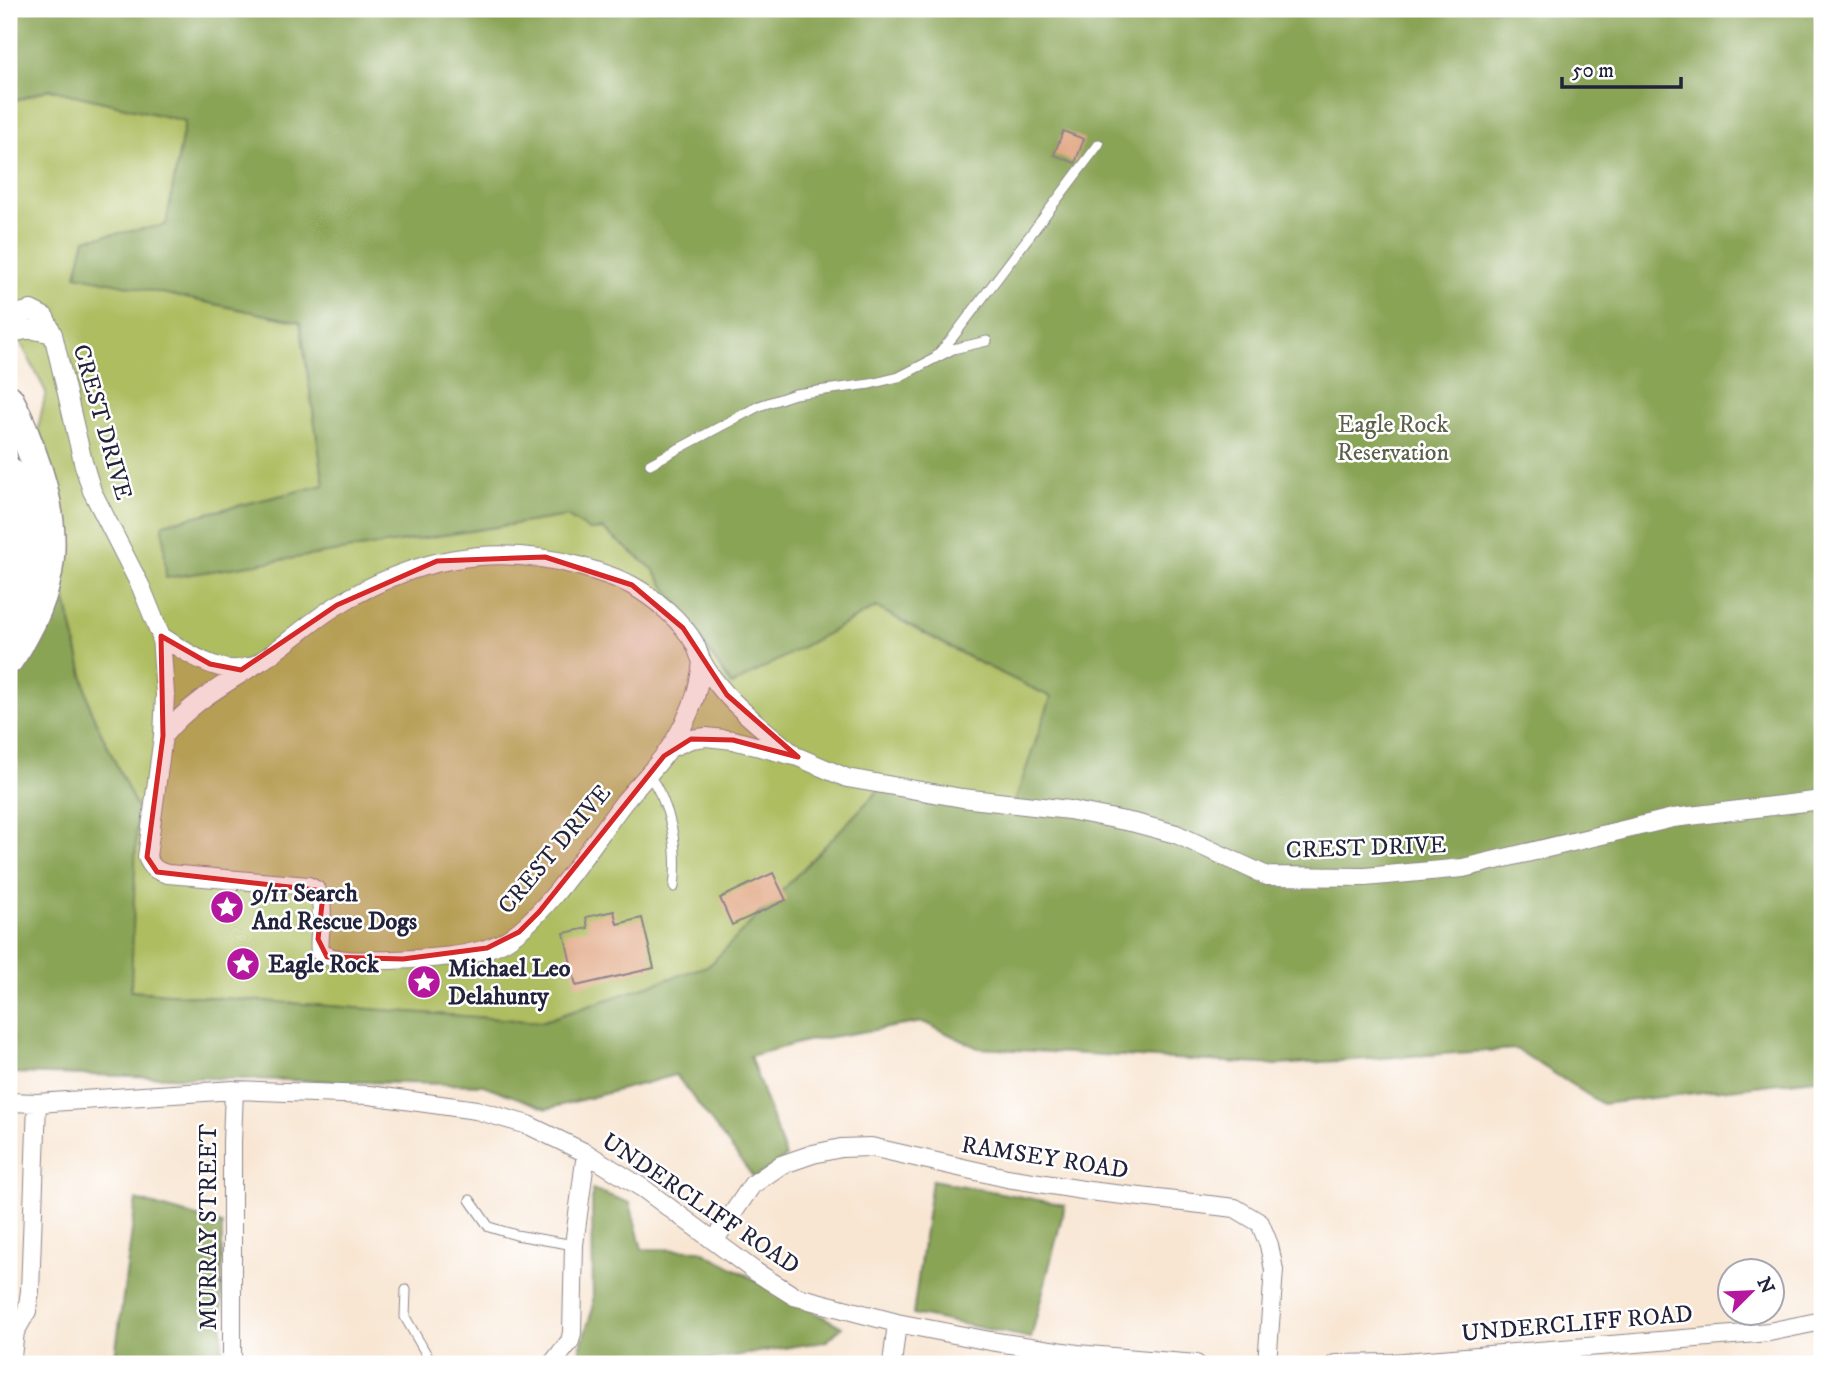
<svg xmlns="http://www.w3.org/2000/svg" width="1831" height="1373" font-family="'IM FELL DW Pica',serif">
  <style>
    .green { fill: #aebd60; stroke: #68704e; stroke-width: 2 }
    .forest { fill: #8aa456; stroke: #566348; stroke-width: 2 }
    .building { fill: #e2aa88 }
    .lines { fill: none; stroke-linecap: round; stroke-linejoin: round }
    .lane-casing { stroke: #8d8487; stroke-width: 11 }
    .street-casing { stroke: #8d8487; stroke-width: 20 }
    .primary-casing { stroke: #8d8487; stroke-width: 31 }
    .lane { stroke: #fff; stroke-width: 9 }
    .street { stroke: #fff; stroke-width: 18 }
    .primary { stroke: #fff; stroke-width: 28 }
    .marked { fill: #d62828; fill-opacity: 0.2; stroke: #d62828; stroke-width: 5; stroke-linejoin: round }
    .labels { text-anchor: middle; stroke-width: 5; stroke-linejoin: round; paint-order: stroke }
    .street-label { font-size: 24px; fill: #22223b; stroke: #fff }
    .park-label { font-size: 24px; fill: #5a604a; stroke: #fff }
    .poi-label { font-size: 24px; font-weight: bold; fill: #22223b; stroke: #fff; text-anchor: start }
  </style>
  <rect width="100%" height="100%" fill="#fff"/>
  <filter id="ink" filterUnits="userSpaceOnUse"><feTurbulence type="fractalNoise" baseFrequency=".0143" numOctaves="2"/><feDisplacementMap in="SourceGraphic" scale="14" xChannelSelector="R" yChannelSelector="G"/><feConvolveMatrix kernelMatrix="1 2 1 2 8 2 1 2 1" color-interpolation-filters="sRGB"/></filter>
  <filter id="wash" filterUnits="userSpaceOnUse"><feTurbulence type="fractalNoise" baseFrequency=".00686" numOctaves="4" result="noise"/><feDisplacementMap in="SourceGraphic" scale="28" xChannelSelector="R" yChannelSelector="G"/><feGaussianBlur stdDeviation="1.57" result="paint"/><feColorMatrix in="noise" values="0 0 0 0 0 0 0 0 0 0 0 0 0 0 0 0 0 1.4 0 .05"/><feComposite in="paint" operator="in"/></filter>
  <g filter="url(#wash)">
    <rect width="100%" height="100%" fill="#f8e6d3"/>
    <!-- green -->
    <path class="green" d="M49 89 185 121 166 226 85 239 77 275 300 322 324 485 163 524 167 577 567 516 589 530 602 529 653 569 731 685 876 607 974 660 1052 697 1015 804 879 790 710 965 541 1022 130 991 137 808 91 711 47 516 37 433 46 392 9 320V103Z"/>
    <!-- forest -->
    <path class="forest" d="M9 9H1822V1078L1602 1104 1516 1049 1278 1065 978 1048 923 1022 806 1041 750 1056 786 1157 754 1178 676 1075 547 1109 483 1085 9 1073V668L47 516 91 711 137 808 131 991 541 1022 710 965 879 790 1014 804 1051 697 974 660 876 607 732 685 653 569 603 529 589 530 567 516 166 578 163 524 324 485 300 322 76 275 85 239 166 225 185 121 49 89 9 103Z
      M932 1180 1065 1205 1031 1338 913 1314Z
      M592 1189 630 1203 642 1249 700 1250 842 1327 827 1341 684 1364H575L593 1308Z
      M136 1200 222 1224V1364H114Z"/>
    <g id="blocks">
      <!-- building -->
      <path class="building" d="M1063 131 1084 139 1075 163 1054 155Z
        M773 873 786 900 732 925 720 898Z
        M614 911 617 924 642 918 654 968 576 986 564 933 588 928 586 917Z"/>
    </g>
  </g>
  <g filter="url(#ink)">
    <use href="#blocks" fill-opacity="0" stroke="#8d8487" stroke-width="2"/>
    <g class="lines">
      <!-- lane casing -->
      <g class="lane-casing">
        <path id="lane" d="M937 355 953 337 1099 144
          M650 464 759 406 795 394 870 384 899 377 953 349 987 341
          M648 774C671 804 679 849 674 887
          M470 1200 489 1227 516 1235 574 1245
          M406 1290 405 1317 432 1364"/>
      </g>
      <!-- street casing -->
      <g class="street-casing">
        <path id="street" d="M9 316 31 310 45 317 53 334 83 462 92 491 141 587 161 636 165 694 163 736 147 857C152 868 156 871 168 874L308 886 316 890C328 906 317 932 320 952 337 964 368 960 388 960 421 959 473 958 503 942 544 920 594 841 624 802 643 779 666 758 680 731 693 707 699 689 702 661
          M9 334 29 329 53 334
          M161 636C182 650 221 677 247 667
          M163 736C192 701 225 684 263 660 288 643 310 622 336 606 412 559 491 542 579 566 596 571 617 577 633 586 656 599 682 621 695 644 698 650 699 657 703 663 709 674 717 684 725 693 744 715 770 734 792 753
          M670 748 691 739 706 737 733 740 798 757 847 778 962 798 1069 810 1135 823 1176 834 1267 876 1365 877 1463 868 1673 818 1822 800
          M9 1102 37 1103 234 1090 369 1095 476 1110 528 1125 586 1153 644 1189 756 1272 794 1296 897 1323 990 1341 1077 1354 1196 1364
          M714 1241 752 1185 781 1165 813 1154 841 1148 871 1147 1007 1178 1089 1191 1235 1208 1260 1223 1269 1245 1274 1270 1267 1364
          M11 1364 15 1332 27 1311 30 1291 37 1103
          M232 1364V1142L234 1090
          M552 1364 570 1341 572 1333 574 1245 586 1153
          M892 1364 897 1323
          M1335 1364 1393 1363 1769 1332 1822 1321"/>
      </g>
      <!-- primary casing -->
      <g class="primary-casing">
        <path id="primary" d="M9 399C19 416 25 435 32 453 62 532 57 591 9 660
          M9 471C28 516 30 569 9 613"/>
      </g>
      <!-- lane -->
      <use href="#lane" class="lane"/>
      <!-- street -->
      <use href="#street" class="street"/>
      <!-- primary -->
      <use href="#primary" class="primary"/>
    </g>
  </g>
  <!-- marked area -->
  <path class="marked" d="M545 557 632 585 683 628 727 695 798 757 733 740 691 739 664 756 539 912 519 932 487 948 403 959 327 957 318 939 322 904 316 890 157 872 147 857 163 736 161 636 210 664 241 670 337 605 437 561Z"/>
  <!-- icons -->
  <defs>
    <g id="sight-disc" transform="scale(1.75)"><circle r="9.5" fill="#b5179e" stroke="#fff"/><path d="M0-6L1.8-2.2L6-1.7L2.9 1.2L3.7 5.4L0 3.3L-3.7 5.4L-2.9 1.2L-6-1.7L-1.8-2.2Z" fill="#fff"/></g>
  </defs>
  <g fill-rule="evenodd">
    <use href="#sight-disc" x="227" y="907"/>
    <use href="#sight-disc" x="243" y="964"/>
    <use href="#sight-disc" x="424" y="982"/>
  </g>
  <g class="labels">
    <!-- street labels -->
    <g class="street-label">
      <text transform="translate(103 422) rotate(74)" y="8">CREST DRIVE</text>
      <text transform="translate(1366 847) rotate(-2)" y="8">CREST DRIVE</text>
      <text transform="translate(554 849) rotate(-50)" y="8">CREST DRIVE</text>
      <text transform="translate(1045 1157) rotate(9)" y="8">RAMSEY ROAD</text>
      <text transform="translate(701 1203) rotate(34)" y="8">UNDERCLIFF ROAD</text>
      <text transform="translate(208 1227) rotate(-90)" y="8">MURRAY STREET</text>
      <text transform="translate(1577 1323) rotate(-5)" y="8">UNDERCLIFF ROAD</text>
    </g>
    <!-- park labels -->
    <g class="park-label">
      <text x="1393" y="432">Eagle Rock<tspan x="1393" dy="28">Reservation</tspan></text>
    </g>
    <!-- poi labels -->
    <g class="poi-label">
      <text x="252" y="901">9/11 Search<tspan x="252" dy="28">And Rescue Dogs</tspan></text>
      <text x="268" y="972">Eagle Rock</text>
      <text x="448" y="976">Michael Leo<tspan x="448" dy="28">Delahunty</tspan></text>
    </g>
  </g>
  <!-- margin -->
  <rect width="1831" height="1373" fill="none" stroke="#fff" stroke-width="35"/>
  <!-- north arrow -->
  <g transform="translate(1751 1292) rotate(66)"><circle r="33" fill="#ffffff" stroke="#a7a7b1" stroke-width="2"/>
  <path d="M0-5L12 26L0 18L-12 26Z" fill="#b5179e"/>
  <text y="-10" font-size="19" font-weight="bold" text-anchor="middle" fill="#22223b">N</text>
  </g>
  <!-- scale -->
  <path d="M1562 77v10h119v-10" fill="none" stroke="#22223b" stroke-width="3.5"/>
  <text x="1572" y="77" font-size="21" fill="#22223b" stroke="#ffffff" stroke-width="5" paint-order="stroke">50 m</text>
</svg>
